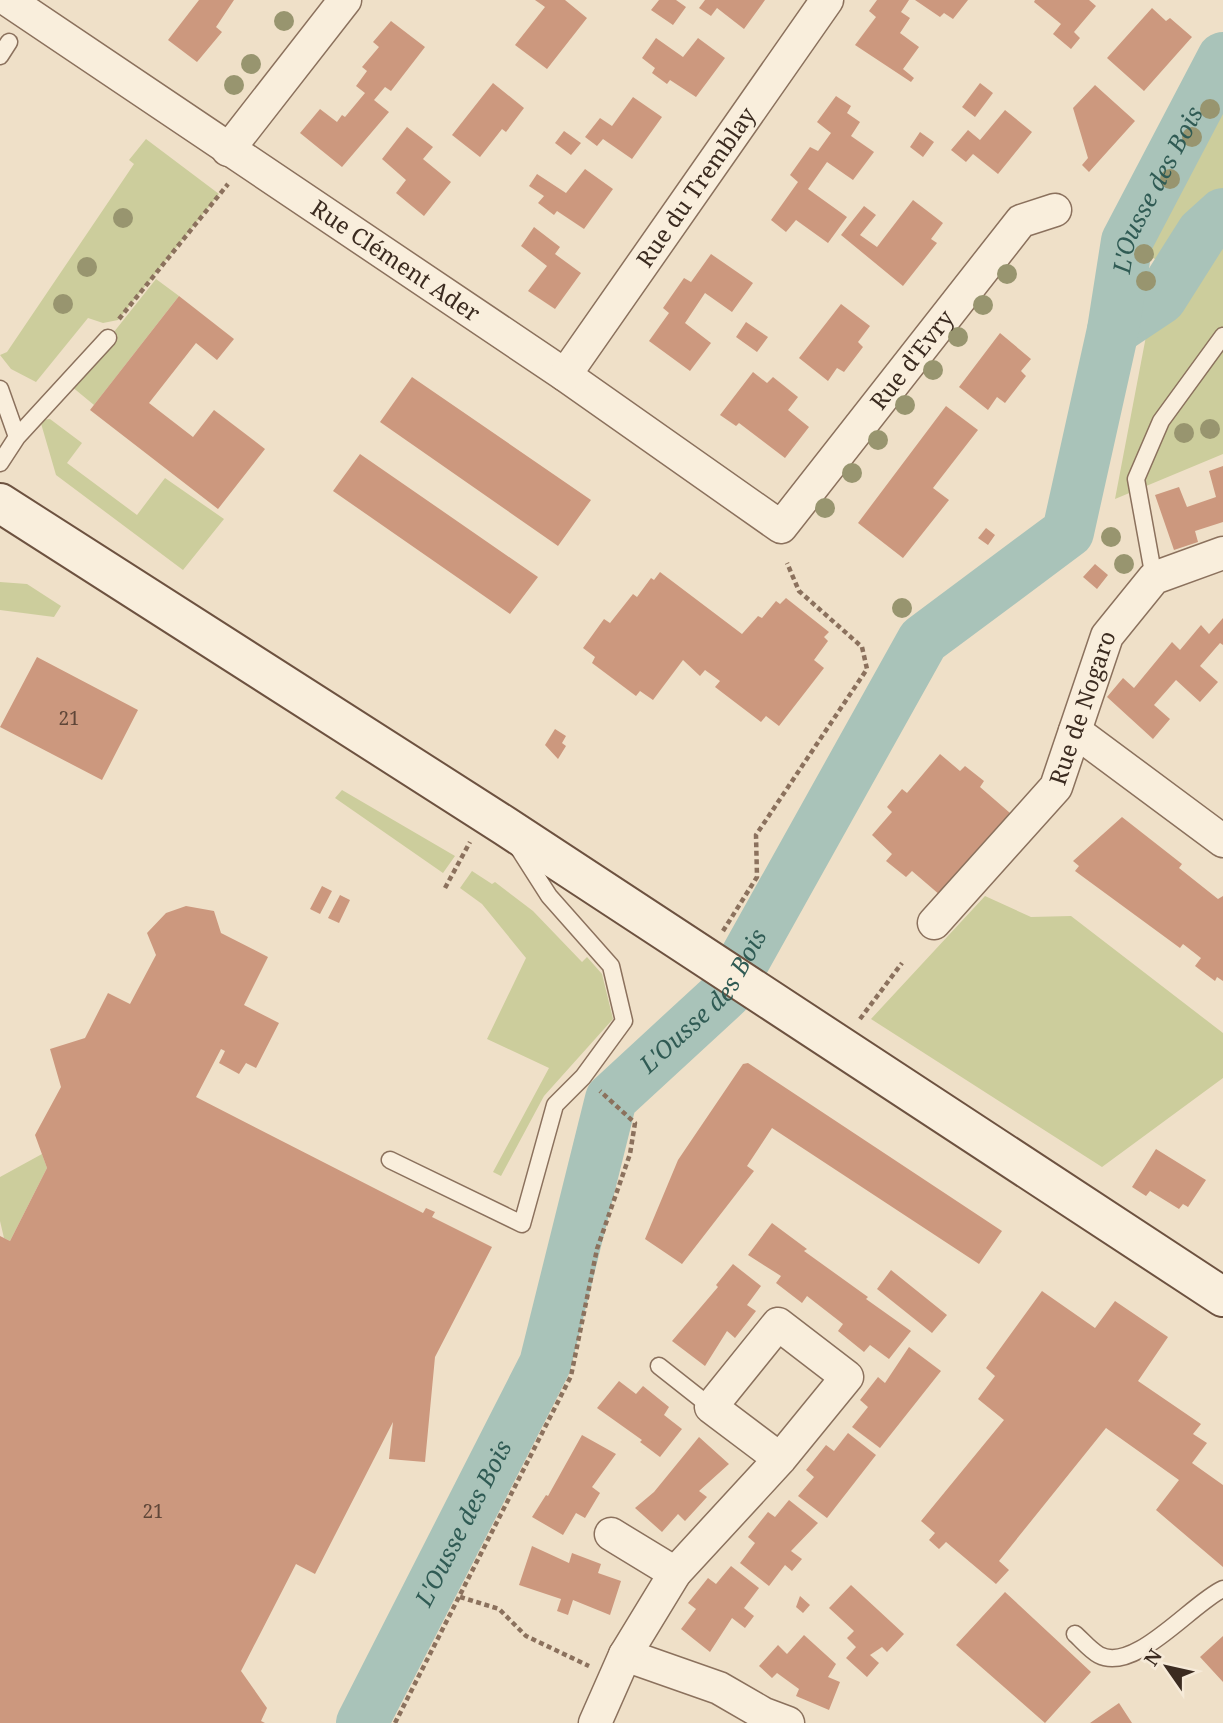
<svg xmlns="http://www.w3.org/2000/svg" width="1223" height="1723" font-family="'Noto Serif',serif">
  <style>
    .green { fill: #cccd9c }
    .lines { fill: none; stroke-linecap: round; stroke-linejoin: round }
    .river { stroke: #a9c3b9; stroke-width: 52 }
    .building { fill: #cc987e }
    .service-casing { stroke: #8b715d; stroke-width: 19 }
    .minor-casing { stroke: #8b715d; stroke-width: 35 }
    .secondary-casing { stroke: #6d5240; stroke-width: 42 }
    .path { stroke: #8b715d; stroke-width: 4.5; stroke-dasharray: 5 3.5; stroke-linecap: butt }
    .service { stroke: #f9eedc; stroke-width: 16 }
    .minor { stroke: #f9eedc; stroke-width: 32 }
    .secondary { stroke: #f9eedc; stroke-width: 38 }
    .tree { fill: #98956f }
    .labels { text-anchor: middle; stroke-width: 5; stroke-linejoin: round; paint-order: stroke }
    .number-label { font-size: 19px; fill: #5f4638 }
    .street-label { font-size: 23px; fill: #3b2b20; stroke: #f6ead8 }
    .water-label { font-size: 24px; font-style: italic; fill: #305b54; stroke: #f6ead8 }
  </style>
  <rect width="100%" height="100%" fill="#efe0c8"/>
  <!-- green -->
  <path class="green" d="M1223 67V454L1115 499 1147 331 1156 260 1132 242Z
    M146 139 219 194 118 320 103 323 88 318 36 382 11 369 0 355 7 352 134 164 129 160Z
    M156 279 179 296 94 405 71 386Z
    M50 419 82 443 67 463 137 515 165 478 224 519 183 570 56 475 40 420Z
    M0 582 27 584 61 606 54 617 0 610Z
    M342 790 455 856 443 873 335 798Z
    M472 871 492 884 495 882 533 911 582 962 587 957 602 974 613 1019 544 1096 501 1176 493 1172 549 1068 487 1039 526 958 482 904 460 888Z
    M985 896 1031 917 1071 916 1223 1033V1078L1102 1167 871 1019Z
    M42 1154 47 1168 10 1241 4 1238 0 1221V1177Z"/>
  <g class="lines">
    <!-- river -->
    <g class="river">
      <path d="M1113 330 1161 298 1202 233 1223 214"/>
      <path id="s1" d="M362 1723 545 1364 611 1099 726 993 923 640 1068 532 1113 330 1127 241 1223 58"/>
    </g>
  </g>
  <!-- building -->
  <path class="building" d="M199 0H234L216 27 222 32 197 62 168 40Z
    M535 0H565L587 18 547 69 515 45 545 7Z
    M659 0H676L686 7 673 25 651 10Z
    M705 0H765L744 29 717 8 711 16 699 8Z
    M877 0H909L901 12 910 18 900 33 919 47 903 69 914 78 911 82 855 45 876 17 869 11Z
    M915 0H968L953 19 944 13 940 17Z
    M1035 0H1089L1096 6 1074 32 1080 38 1071 49 1053 34 1061 24 1034 2Z
    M1152 8 1166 21 1170 18 1192 37 1144 91 1107 58Z
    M391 21 425 47 391 91 385 87 374 100 389 112 342 167 300 133 320 109 337 122 342 115 345 117 365 93 356 86 367 71 362 67 379 47 373 42Z
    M656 38 683 57 698 38 725 58 696 97 670 80 667 84 652 73 655 68 642 58Z
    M493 83 524 108 506 132 502 129 480 157 452 135Z
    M980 83 993 93 975 117 962 107Z
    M1095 85 1135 121 1089 172 1082 165 1088 158 1073 108Z
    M836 96 851 106 847 113 860 122 851 136 874 152 853 180 827 162 808 189 847 217 828 243 796 220 786 232 771 220 798 182 790 175 810 147 818 151 831 133 817 122Z
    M633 97 662 117 632 159 603 139 597 146 585 137 600 118 612 126Z
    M1005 110 1032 132 998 174 973 154 966 162 951 150 968 130 980 140Z
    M407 127 433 147 423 159 451 182 424 216 396 193 406 180 382 159Z
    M564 131 581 143 571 155 555 143Z
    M920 132 934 142 923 157 910 147Z
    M585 169 613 189 584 229 557 211 554 215 538 203 544 196 529 186 537 174 566 193Z
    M913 200 943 223 931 239 937 243 903 286 841 235 864 206 876 215 860 235 877 247Z
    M534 227 560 247 555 254 581 273 555 309 528 291 547 266 521 246Z
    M711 254 753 283 732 312 705 293 685 323 711 343 690 371 649 341 669 313 663 308 684 278 691 282Z
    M179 296 234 339 217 360 196 343 149 403 193 437 214 410 265 449 218 509 90 410Z
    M841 304 870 326 858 342 863 347 844 372 837 368 828 381 799 358Z
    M746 322 768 337 757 352 736 337Z
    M1000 333 1031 359 1021 371 1026 376 1005 403 997 397 988 410 959 387Z
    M753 372 767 383 773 377 798 397 788 410 809 427 785 458 739 423 736 426 720 415Z
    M412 377 591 500 558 546 380 422Z
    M946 406 978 430 933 488 949 500 903 558 858 523Z
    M360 454 538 577 510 614 333 491Z
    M1223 466V522L1195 531 1198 542 1174 550 1155 495 1179 487 1187 507 1216 497 1209 471Z
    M986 528 995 535 988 545 978 538Z
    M1095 564 1108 575 1097 589 1083 577Z
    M660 572 742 634 758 616 762 618 776 601 780 604 786 598 829 632 824 637 828 641 814 660 824 668 779 726 766 716 761 722 715 687 720 681 705 670 700 676 683 660 653 700 640 691 636 696 592 663 595 657 583 648 604 619 610 623 633 594 637 597 651 578 654 580Z
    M1223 618V645L1220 643 1200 666 1218 682 1200 702 1176 680 1154 705 1170 719 1153 739 1107 697 1123 678 1134 688 1172 642 1180 650 1201 625 1209 634Z
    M37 657 138 710 102 780 0 727Z
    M555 729 566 736 562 743 566 746 558 759 545 745Z
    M940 754 960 771 965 766 984 781 980 787 1010 813 978 850 984 855 940 895 912 871 906 877 886 861 892 854 872 835 892 812 887 807 902 789 907 793Z
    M1122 817 1182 864 1179 868 1218 899 1223 896V981L1217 977 1215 981 1195 966 1201 958 1183 944 1180 948 1075 871 1079 866 1073 861Z
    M322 886 332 891 320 914 310 909Z
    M340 895 350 900 339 923 328 918Z
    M186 906 214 911 221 933 268 957 244 1005 279 1023 256 1068 246 1063 239 1074 219 1063 225 1051 221 1049 196 1097 423 1213 426 1208 435 1212 432 1217 492 1247 435 1357 425 1462 389 1459 393 1422 315 1574 296 1564 241 1671 267 1708 261 1721 265 1723H0V1236L10 1241 47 1168 35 1135 61 1087 50 1049 85 1038 108 993 130 1004 156 955 147 933 166 913Z
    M748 1063 1002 1231 979 1264 772 1128 747 1166 754 1171 682 1264 645 1239 678 1160 743 1064Z
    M1156 1149 1206 1180 1188 1207 1183 1204 1179 1209 1150 1191 1146 1196 1132 1187Z
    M772 1223 807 1249 804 1251 868 1297 866 1299 911 1331 889 1359 870 1345 864 1352 838 1331 843 1324 807 1296 802 1303 776 1283 781 1276 748 1255Z
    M733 1264 761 1286 747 1305 756 1311 735 1338 727 1331 705 1366 672 1341 718 1287 716 1285Z
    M891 1270 947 1315 932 1333 877 1289Z
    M1042 1291 1095 1328 1115 1301 1168 1337 1138 1381 1201 1424 1193 1434 1207 1443 1192 1463 1223 1485V1567L1156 1510 1179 1480 1106 1428 999 1561 1009 1570 996 1584 946 1542 939 1549 929 1540 935 1533 921 1521 1004 1420 978 1399 995 1376 986 1368Z
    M909 1347 941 1371 880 1448 852 1427 868 1407 860 1400 878 1377 885 1383Z
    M619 1381 636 1394 643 1386 669 1407 664 1415 682 1429 660 1457 640 1442 642 1440 597 1408Z
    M848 1433 876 1455 827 1518 798 1496 814 1477 806 1470 826 1445 834 1451Z
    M582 1435 616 1454 592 1487 600 1493 585 1518 576 1513 563 1535 532 1517 546 1495 548 1496Z
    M699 1437 729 1464 699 1491 707 1497 685 1521 678 1514 662 1532 635 1508 654 1492Z
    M789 1500 818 1523 791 1551 802 1559 792 1571 785 1565 769 1586 740 1563 755 1543 748 1537 768 1512 775 1517Z
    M532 1546 569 1563 572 1553 601 1564 598 1573 621 1581 610 1615 573 1600 568 1615 557 1611 561 1599 519 1585Z
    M731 1566 759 1588 744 1608 754 1616 745 1628 732 1618 710 1652 681 1629 696 1609 688 1603 708 1578 716 1584Z
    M851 1585 904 1634 887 1652 882 1647 870 1655 879 1663 867 1677 846 1658 856 1647 847 1638 854 1631 829 1608Z
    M1005 1592 1091 1672 1045 1723 956 1645Z
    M800 1596 810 1605 803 1613 796 1607Z
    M804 1635 836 1664 828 1677 840 1682 829 1710 796 1696 799 1689 777 1673 772 1678 759 1666 778 1645 787 1654Z
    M1223 1636V1682L1200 1657Z
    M1119 1703 1132 1723H1090Z"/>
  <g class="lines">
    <!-- service casing -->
    <g class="service-casing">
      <path id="service" d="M0 56 9 42
        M0 389 17 437
        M0 463 17 437 108 338
        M1154 578 1136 479 1161 421 1223 336
        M390 1160 522 1224 555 1105 583 1077 624 1021 611 966 549 896 519 849
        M659 1366 711 1407
        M1075 1634C1082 1640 1090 1650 1099 1655 1135 1674 1193 1602 1223 1589"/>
    </g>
    <!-- minor casing -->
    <g class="minor-casing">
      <g id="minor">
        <path id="s2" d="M8 0 565 375 781 527 1021 221 1055 210"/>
        <path d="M228 150 345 0"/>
        <path id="s3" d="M565 375 827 0"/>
        <path d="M1075 731 1223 841"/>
        <path id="s4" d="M934 923 1056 787 1107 636 1154 578 1223 553"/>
        <path d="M611 1534 675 1573"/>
        <path d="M625 1655 719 1688 764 1714 788 1723"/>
        <path d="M595 1723 625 1655 675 1573 780 1459 847 1377 778 1324 711 1407 780 1459"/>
      </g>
    </g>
    <!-- secondary casing -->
    <g class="secondary-casing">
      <path id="secondary" d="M0 503 505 826 1223 1297"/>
    </g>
    <!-- path -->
    <path class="path" d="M119 319 228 184
      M445 888 470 842
      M723 931 757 877 756 835 867 669 862 647 799 591 787 563
      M860 1019 902 963
      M460 1597 499 1609 526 1636 589 1666
      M395 1723 571 1376 597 1249 630 1154 635 1123 600 1091"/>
    <!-- service -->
    <use href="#service" class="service"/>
    <!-- minor -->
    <use href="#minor" class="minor"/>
    <!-- secondary -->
    <use href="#secondary" class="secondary"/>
  </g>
  <!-- trees -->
  <g class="tree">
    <circle cx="284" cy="21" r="10"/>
    <circle cx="251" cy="64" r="10"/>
    <circle cx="234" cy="85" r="10"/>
    <circle cx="1210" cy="109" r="10"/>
    <circle cx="1192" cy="137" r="10"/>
    <circle cx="1170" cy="179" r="10"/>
    <circle cx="123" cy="218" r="10"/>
    <circle cx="1144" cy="254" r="10"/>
    <circle cx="87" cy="267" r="10"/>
    <circle cx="1007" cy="274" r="10"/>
    <circle cx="1146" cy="281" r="10"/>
    <circle cx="63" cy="304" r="10"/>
    <circle cx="983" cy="305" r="10"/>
    <circle cx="958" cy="337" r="10"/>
    <circle cx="933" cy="370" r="10"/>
    <circle cx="905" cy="405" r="10"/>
    <circle cx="1210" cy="429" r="10"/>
    <circle cx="1184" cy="433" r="10"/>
    <circle cx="878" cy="440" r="10"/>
    <circle cx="852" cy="473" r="10"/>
    <circle cx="825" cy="508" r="10"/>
    <circle cx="1111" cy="537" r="10"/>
    <circle cx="1124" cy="564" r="10"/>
    <circle cx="902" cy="608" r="10"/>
  </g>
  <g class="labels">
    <!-- number labels -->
    <g class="number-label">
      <text x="69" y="725">21</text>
      <text x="153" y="1518">21</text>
    </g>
    <!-- street labels -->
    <g class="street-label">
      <text dy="8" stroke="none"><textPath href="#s3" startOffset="229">Rue du Tremblay</textPath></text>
      <text dy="8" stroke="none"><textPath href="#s2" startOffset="467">Rue Clément Ader</textPath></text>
      <text dy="8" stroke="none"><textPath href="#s2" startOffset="1148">Rue d'Evry</textPath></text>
      <text dy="8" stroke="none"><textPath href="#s4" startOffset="266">Rue de Nogaro</textPath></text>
    </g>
    <!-- water labels -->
    <g class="water-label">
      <text dy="8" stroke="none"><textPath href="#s1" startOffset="1773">L'Ousse des Bois</textPath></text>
      <text dy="8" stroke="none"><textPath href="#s1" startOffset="812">L'Ousse des Bois</textPath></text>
      <text dy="8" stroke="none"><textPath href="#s1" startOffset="224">L'Ousse des Bois</textPath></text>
    </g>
  </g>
  <!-- north arrow -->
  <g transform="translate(1167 1667) rotate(304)" stroke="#f6ead8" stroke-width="5" paint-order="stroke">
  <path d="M0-5L12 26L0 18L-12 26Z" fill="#3b2b20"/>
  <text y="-10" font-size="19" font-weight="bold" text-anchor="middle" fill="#3b2b20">N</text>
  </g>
</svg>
